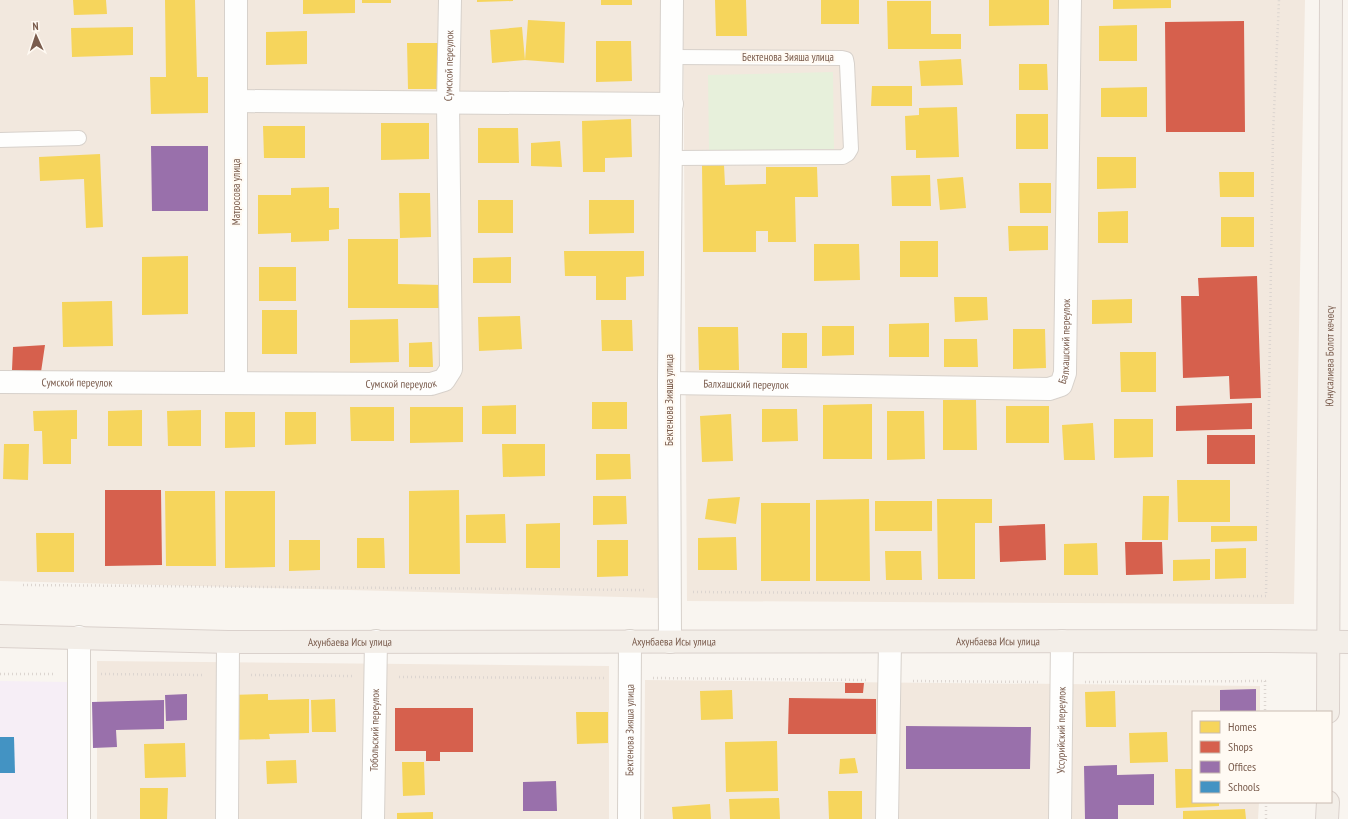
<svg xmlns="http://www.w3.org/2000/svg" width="1348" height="819" font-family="'PT Sans Narrow',sans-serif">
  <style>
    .residential { fill: #f2e8de }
    .education { fill: #f6eef6 }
    .green { fill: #e7f0db }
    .homes { fill: #f6d55c }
    .shops { fill: #d6604d }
    .offices { fill: #9970ab }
    .schools { fill: #4393c3 }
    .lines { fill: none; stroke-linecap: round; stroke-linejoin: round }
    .service-casing { stroke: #d7d1cb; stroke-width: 16 }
    .minor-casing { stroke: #d7d1cb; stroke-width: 24 }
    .primary-casing { stroke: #dad1cc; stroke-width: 24 }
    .path { stroke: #dcd5d0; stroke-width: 2.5; stroke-dasharray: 1 3; stroke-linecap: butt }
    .service { stroke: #fefefd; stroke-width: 14 }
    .minor { stroke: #fefefd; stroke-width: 22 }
    .primary { stroke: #f3eee8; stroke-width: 22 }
    .labels { text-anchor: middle; stroke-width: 4; stroke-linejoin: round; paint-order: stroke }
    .street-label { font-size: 11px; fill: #7a5c4d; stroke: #fffaf3 }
  </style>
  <rect width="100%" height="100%" fill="#f9f5f0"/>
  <!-- residential -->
  <path class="residential" d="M0 0H666L659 598 0 581Z
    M683 0H1305L1294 604 687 601Z
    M97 661 609 666V819H97Z
    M645 680 1260 686V712H1193V802H1259L1258 819H644Z"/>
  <!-- education -->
  <path class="education" d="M0 681 67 682 68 819H0Z"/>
  <!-- green -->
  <path class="green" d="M833 72 834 149 709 151 708 75Z"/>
  <!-- homes -->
  <path class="homes" d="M73 0H106L107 14 74 15Z
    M165 0H195L197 77H208V113L151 114 150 77H166Z
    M303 0H355V13L303 14Z
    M362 0H391V3H362Z
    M477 0H513V1L477 2Z
    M601 0H632V5H601Z
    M715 0H746L747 36H716Z
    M821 0H859V24H821Z
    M989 0H1049V25L989 26Z
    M1113 0H1171V8L1113 9Z
    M887 1H931V34H961V49H888Z
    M528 20 565 22 564 63 525 60 492 63 490 30 522 27 525 60Z
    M1137 25V61H1099V26Z
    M133 27V55L72 57 71 28Z
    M307 31V64L266 65V32Z
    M596 41H631L632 81 596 82Z
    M407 43H441V89H408Z
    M961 59 963 85 921 86 919 61Z
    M1019 64H1047L1048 90H1019Z
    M872 86H912V106H871Z
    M1147 87V117H1101V88Z
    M957 107 959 157 916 158V150H906L905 116 919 115V108Z
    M1016 114H1048V149H1016Z
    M631 119 632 157 605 158V172H583L582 121Z
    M381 123H429V159L381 160Z
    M263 126H305V158H264Z
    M478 128H518L519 163H478Z
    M560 141 562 167 531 166V143Z
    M100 154 103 227 86 228 84 179 40 181 39 157Z
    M1097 157H1136V188L1097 189Z
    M702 165H724L725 185 766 184V167H817L818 197H795L796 242H768V231H756V252H703Z
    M1219 172H1254V197H1220Z
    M930 175 931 206H892L891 176Z
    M963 177 966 208 940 210 937 179Z
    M1019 183H1051V213H1020Z
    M329 187V208H339V229L329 230V241L291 242V233L258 234V195H291V188Z
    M399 193H430L431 237 400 238Z
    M478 200H513V233H478Z
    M589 200H634V233L589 234Z
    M1128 211V243H1098V212Z
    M1221 217H1254V247H1221Z
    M1008 226H1048V250L1009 251Z
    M348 239H398V284L442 285V308H348Z
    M900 241H938V277H900Z
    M814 244H859L860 280 814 281Z
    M564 251H644V276L626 277V300H596V276H565Z
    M188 256V314L142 315V257Z
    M511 257V283H473V258Z
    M259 267H296V301H259Z
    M954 297H987L988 320 955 322Z
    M1132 299V323L1092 324V300Z
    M112 301 113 346 63 347 62 302Z
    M262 310H297V354H262Z
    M520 316 522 349 479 351 478 317Z
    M398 319 399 362 350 363V320Z
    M601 320H632L633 351H602Z
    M929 323V357H889V324Z
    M822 326H854V355L822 356Z
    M698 327H738L739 370H699Z
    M1013 329H1045L1046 368 1013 369Z
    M782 333H807V368H782Z
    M944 339H977L978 367H944Z
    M432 342 433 367H409V343Z
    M1120 352H1156V392H1121Z
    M943 400H976L977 450H943Z
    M592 402H627V429H592Z
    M872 404V459H823V405Z
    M516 405V434H482V406Z
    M1006 406H1049V443H1006Z
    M350 407H394V441H351Z
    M410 407H463V442L410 443Z
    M762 409H797L798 441 762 442Z
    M77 410V439H71V464H43L42 431H34L33 411Z
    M142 410V446H108V411Z
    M201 410V446H168L167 411Z
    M887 411H924L925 459 887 460Z
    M225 412H255V447L225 448Z
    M285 412H316V444L285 445Z
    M731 414 733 461 702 462 700 416Z
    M1114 419H1153V457L1114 458Z
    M1093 423 1095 460H1064L1062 425Z
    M4 444H29L28 480 3 479Z
    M502 444H545V476L503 477Z
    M596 454H630L631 479 596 480Z
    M1177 480H1230V522H1178Z
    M459 490 460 574H409V491Z
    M165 491H215L216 566H166Z
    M225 491H275V567L225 568Z
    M593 496H626L627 524 593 525Z
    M1143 496H1169L1168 540H1142Z
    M740 497 736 524 705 519 708 499Z
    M869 499 870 581H816V500Z
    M937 499H992V523H975V579H938Z
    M875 501H932V531H875Z
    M761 503H810V581H761Z
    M505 514 506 543H466V515Z
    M560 523V568H526V524Z
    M1211 526H1257V541L1211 542Z
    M36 533H74V572H37Z
    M736 537 737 570H698V538Z
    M357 538H384L385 568H357Z
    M289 540H320V570L289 571Z
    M597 540H628V576L597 577Z
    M1097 543 1098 575H1064V544Z
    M1246 548V578L1215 579V549Z
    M885 551H921L922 580H886Z
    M1210 559V580L1173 581V560Z
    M732 690 733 719 701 720 700 691Z
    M1115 691 1116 727H1086L1085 692Z
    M268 694V700L309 699V733L269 734 270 739 231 740 230 695Z
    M335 699 336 732H312L311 700Z
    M576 712H608V743L577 744Z
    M1167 732 1168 762 1130 763 1129 733Z
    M777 741 778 791 726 792 725 742Z
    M185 743 186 777 145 778 144 744Z
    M855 758 858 773 839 774 840 759Z
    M296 760 297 783 267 784 266 761Z
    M402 762H424L425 795 403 796Z
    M1175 769H1193V802H1219V806L1176 808Z
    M140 788H168L167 819H140Z
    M828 791H862V819H829Z
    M779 798 780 819H730L729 799Z
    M710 804 711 819H673L672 807Z
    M1245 809 1246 819H1183V811Z
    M433 812V819H397V813Z"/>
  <!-- shops -->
  <path class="shops" d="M1244 21 1245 132H1166L1165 22Z
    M1257 276 1261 398 1230 399 1229 376 1183 378 1181 296H1199L1198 278Z
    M45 345 41 372 12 370 13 347Z
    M1252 403V429L1176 431V406Z
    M1207 435H1255V464H1207Z
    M105 490H161L162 565 105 566Z
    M1045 524 1046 560 1000 562 999 526Z
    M1125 542H1162L1163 574 1126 575Z
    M845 683H864L863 693H845Z
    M789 698 876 699V734H788Z
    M395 708H473V752H440V761H426V751H395Z"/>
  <!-- offices -->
  <path class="offices" d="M151 146H208V211H152Z
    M1256 689V712H1220V690Z
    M187 694V720L166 721 165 695Z
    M164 700V729L116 730 117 747 93 748 92 702Z
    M906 726 1031 727 1030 769H906Z
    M1117 765V775L1154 774V805H1118V819H1085L1084 766Z
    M556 781 557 811H523V782Z"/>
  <!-- schools -->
  <path class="schools" d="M0 737H14L15 773H0Z"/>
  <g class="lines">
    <!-- service casing -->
    <g class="service-casing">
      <path id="service" d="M0 140 79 138
        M672 158 843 157 848 154 851 149 847 64 846 59 842 58 672 57"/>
    </g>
    <!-- minor casing -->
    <g class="minor-casing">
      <g id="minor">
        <path d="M236 101 672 104"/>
        <path id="s1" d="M0 382 431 384 444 380 451 369 448 103 450 0"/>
        <path d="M236 383V0"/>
        <path id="s2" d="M669 383 1049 389 1061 385 1065 373 1070 0"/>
        <path d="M79 637V819"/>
        <path d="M670 642 669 383 672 0"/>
        <path d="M227 819 228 642"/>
        <path id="s3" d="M373 819 376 641"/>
        <path id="s4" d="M629 819 630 641"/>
        <path d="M887 819 890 642"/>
        <path id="s5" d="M1060 819 1062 641"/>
      </g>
    </g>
    <!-- primary casing -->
    <g class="primary-casing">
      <g id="primary">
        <path id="s6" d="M0 636 228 642 1266 641 1348 642"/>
        <path id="s7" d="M1328 712 1331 0"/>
        <path d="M1327 819 1328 802"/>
      </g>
    </g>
    <!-- path -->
    <path class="path" d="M23 585 646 590
      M693 592 1266 596 1273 134 1279 0
      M0 674H56
      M101 674 204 675
      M251 675 352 676
      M399 677 606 678
      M653 678 866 680
      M913 681 1038 682
      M1085 682 1265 681V712
      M1266 802V819"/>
    <!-- service -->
    <use href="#service" class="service"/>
    <!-- minor -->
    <use href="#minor" class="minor"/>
    <!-- primary -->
    <use href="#primary" class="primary"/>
  </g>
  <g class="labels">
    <!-- street labels -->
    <g class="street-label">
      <text x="788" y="61">Бектенова Зияша улица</text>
      <text dy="4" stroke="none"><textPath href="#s1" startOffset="761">Сумской переулок</textPath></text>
      <text transform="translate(236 192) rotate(-90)" y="4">Матросова улица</text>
      <text dy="4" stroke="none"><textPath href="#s2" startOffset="437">Балхашский переулок</textPath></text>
      <text dy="4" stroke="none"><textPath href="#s7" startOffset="356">Юнусалиева Болот көчөсү</textPath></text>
      <text dy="4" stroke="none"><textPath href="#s1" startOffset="401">Сумской переулок</textPath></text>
      <text dy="4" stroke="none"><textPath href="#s1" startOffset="77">Сумской переулок</textPath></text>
      <text dy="4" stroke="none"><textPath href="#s2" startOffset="77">Балхашский переулок</textPath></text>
      <text transform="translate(669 400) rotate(-90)" y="4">Бектенова Зияша улица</text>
      <text dy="4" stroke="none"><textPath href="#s6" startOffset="350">Ахунбаева Исы улица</textPath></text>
      <text dy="4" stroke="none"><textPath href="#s6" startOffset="674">Ахунбаева Исы улица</textPath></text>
      <text dy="4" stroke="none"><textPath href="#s6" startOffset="998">Ахунбаева Исы улица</textPath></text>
      <text dy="4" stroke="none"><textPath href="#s3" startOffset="89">Тобольский переулок</textPath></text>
      <text dy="4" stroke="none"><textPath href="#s4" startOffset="89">Бектенова Зияша улица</textPath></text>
      <text dy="4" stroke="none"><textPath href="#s5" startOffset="89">Уссурийский переулок</textPath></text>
    </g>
  </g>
  <!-- legend -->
  <rect x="1192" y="711" width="140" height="92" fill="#fffaf3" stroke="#cabbb1"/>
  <rect x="1200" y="721" width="20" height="12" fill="#f6d55c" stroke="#cabbb1"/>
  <text x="1228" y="731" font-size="12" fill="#7a5c4d">Homes</text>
  <rect x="1200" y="741" width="20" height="12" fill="#d6604d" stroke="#cabbb1"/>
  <text x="1228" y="751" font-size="12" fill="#7a5c4d">Shops</text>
  <rect x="1200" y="761" width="20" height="12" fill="#9970ab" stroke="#cabbb1"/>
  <text x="1228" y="771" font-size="12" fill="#7a5c4d">Offices</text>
  <rect x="1200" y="781" width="20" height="12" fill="#4393c3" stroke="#cabbb1"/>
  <text x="1228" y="791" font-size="12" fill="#7a5c4d">Schools</text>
  <!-- north arrow -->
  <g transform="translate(36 36) rotate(357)" stroke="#fffaf3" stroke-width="3" paint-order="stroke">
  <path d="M0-3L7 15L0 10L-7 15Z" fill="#7a5c4d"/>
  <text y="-6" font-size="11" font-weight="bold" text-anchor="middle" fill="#7a5c4d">N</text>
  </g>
</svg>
